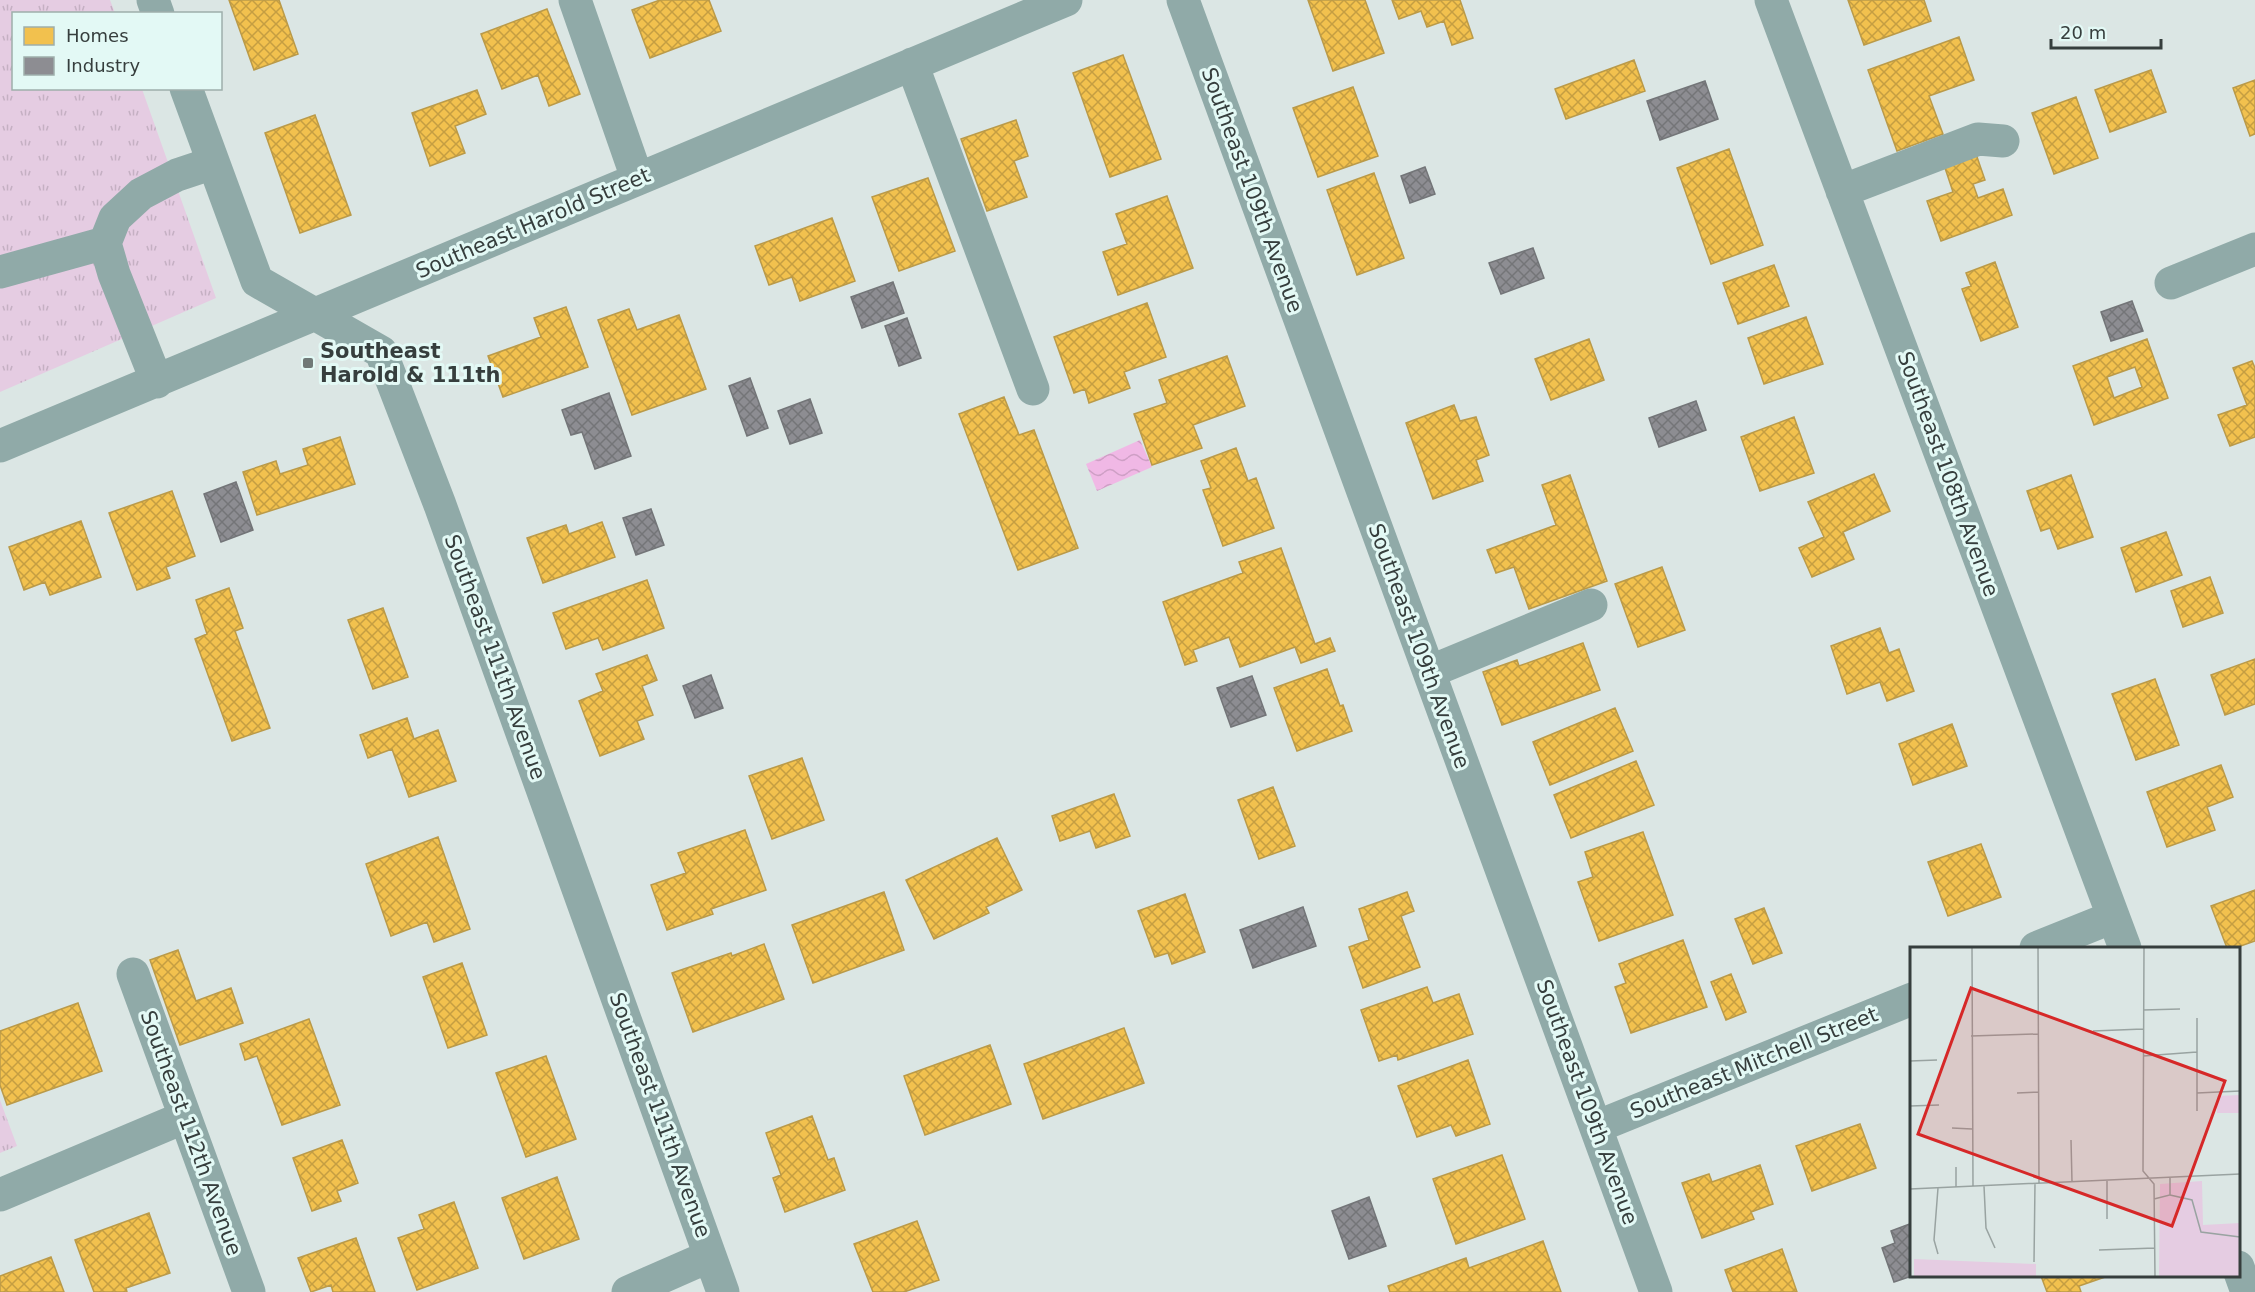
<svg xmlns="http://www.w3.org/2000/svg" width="2255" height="1292" font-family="'DejaVu Sans',sans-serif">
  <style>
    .grass { fill: url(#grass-tufts) }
    .water { fill: url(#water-waves) }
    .homes { fill: url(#homes-cross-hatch); stroke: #ba9a49; stroke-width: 1.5; fill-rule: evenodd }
    .industry { fill: url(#industry-cross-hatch); stroke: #737578; stroke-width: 1.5 }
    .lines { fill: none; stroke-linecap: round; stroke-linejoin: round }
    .minor { stroke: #90aaa8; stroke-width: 33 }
    .poi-dot { fill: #707977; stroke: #e3f9f5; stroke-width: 2 }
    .labels { text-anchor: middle; stroke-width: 6; stroke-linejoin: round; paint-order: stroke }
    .street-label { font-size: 21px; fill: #363e3d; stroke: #e3f9f5 }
    .poi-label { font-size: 21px; font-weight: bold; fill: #363e3d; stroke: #e3f9f5; text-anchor: start }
    .inset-road { fill: none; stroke: #99a3a1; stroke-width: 1.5 }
    .view { fill: #d62828; fill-opacity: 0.15; stroke: #d62828; stroke-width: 3 }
    .inset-edge { fill: none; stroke: #363e3d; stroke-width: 3 }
  </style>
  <defs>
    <pattern id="grass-tufts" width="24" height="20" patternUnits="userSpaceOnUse" patternTransform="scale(1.5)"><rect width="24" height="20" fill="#e5cce2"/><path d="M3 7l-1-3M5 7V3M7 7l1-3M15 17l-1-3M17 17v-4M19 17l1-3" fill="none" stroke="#c5b0c3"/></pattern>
    <pattern id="water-waves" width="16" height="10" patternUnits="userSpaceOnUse" patternTransform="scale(1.5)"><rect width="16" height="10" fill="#f0b8e5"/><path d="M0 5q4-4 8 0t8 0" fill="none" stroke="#ce9fc5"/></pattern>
    <pattern id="homes-cross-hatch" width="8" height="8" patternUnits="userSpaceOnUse" patternTransform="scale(1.5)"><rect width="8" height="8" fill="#f2c14e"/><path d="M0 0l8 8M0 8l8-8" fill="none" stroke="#c59e42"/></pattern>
    <pattern id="industry-cross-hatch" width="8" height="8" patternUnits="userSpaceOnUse" patternTransform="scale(1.5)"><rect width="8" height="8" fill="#8d8d92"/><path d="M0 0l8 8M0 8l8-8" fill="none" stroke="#747578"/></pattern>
  </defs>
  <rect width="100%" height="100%" fill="#dbe6e4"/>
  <!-- grass -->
  <path class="grass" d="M0 0H110L115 13 14 14V88L142 89 216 298 0 392Z
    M0 1100 17 1146 0 1153Z"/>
  <!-- water -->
  <path class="water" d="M1140 440 1152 467 1097 491 1086 464Z"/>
  <!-- homes -->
  <path class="homes" d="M229 0H279L298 54 254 70Z
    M660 0H709L721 31 650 58 632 10Z
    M1308 0H1365L1384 53 1333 71Z
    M1392 0H1460L1473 38 1452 45 1444 21 1427 27 1421 11 1399 19Z
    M1848 0H1924L1931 21 1864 45Z
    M547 9 580 94 549 106 538 75 502 89 481 34Z
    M1959 37 1974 80 1929 96 1943 134 1897 151 1868 70Z
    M1123 55 1161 159 1110 177 1073 73Z
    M1634 60 1645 91 1566 119 1555 89Z
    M2151 70 2166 112 2110 132 2095 90Z
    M2255 80V134L2250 136 2233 88Z
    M1353 87 1378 156 1318 177 1293 108Z
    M477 90 486 114 455 126 465 153 430 166 412 113Z
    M2076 97 2098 158 2054 174 2032 113Z
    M315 115 351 215 300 233 265 133Z
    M1016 120 1028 156 1014 161 1027 197 987 211 961 139Z
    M1729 149 1763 245 1711 264 1677 168Z
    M1976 154 1985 180 1973 184 1978 198 2003 189 2012 215 1941 241 1927 201 1953 192 1944 165Z
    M1374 173 1404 258 1357 275 1327 190Z
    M928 178 955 251 899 271 872 197Z
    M1167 196 1193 268 1118 295 1103 252 1127 244 1116 214Z
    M832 218 855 281 800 301 792 277 769 285 755 246Z
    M1995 262 2018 327 1981 341 1962 289 1971 286 1966 273Z
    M1774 265 1789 306 1738 324 1723 283Z
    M1147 303 1166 357 1124 372 1130 388 1089 403 1085 389 1074 393 1054 337Z
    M566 307 588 367 503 397 488 356 541 337 534 318Z
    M629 309 637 330 679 315 706 389 632 415 598 320Z
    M1806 317 1823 364 1764 384 1748 338Z
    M1589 339 1604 380 1551 400 1535 359Z
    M2147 339 2168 398 2094 425 2073 366ZM2135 367 2142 387 2114 398 2107 377Z
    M1227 356 1245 406 1193 425 1202 448 1152 465 1134 414 1167 403 1159 380Z
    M2252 361 2255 368V437L2230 446 2218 415 2247 405 2233 368Z
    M1004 397 1019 435 1034 430 1078 548 1018 570 959 414Z
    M1454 405 1460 421 1476 417 1489 455 1476 460 1483 481 1433 499 1406 423Z
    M1794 417 1814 473 1760 491 1741 437Z
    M340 437 355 484 257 515 243 472 276 461 280 474 308 465 303 449Z
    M1236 448 1248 481 1256 478 1274 528 1223 546 1203 490 1211 488 1201 461Z
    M1874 474 1890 511 1843 532 1854 559 1812 577 1799 548 1824 537 1808 502Z
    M1570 475 1607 581 1529 609 1514 567 1496 573 1487 550 1556 525 1542 485Z
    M2071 475 2093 537 2058 549 2050 528 2041 531 2027 491Z
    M172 491 195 556 166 567 170 578 137 590 109 513Z
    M81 521 101 577 50 595 45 582 24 590 9 547Z
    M602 522 615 557 543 583 527 538 566 525 569 534Z
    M2166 532 2182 575 2136 592 2121 548Z
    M1281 548 1315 644 1330 638 1335 651 1301 663 1295 647 1240 667 1229 637 1193 650 1197 661 1185 665 1163 602 1243 573 1239 562Z
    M1662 567 1685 630 1638 647 1615 584Z
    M2210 577 2223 613 2183 627 2171 591Z
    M647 580 664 628 603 650 598 638 566 649 553 613Z
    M229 588 243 628 235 631 270 728 232 741 195 639 207 634 196 600Z
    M383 608 408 677 373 689 348 620Z
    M1880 628 1889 653 1899 649 1914 691 1887 701 1880 682 1847 694 1831 646Z
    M1583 643 1600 690 1502 725 1483 672 1517 660 1519 666Z
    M647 655 657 680 642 686 653 715 637 721 644 739 600 756 579 701 603 691 596 674Z
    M2255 659V704L2225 715 2211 675Z
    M1327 669 1340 706 1343 705 1352 731 1297 751 1274 688Z
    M2155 679 2179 745 2136 760 2112 694Z
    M1615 708 1633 751 1550 785 1533 742Z
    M407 718 414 739 438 730 456 781 409 797 392 749 368 758 360 735Z
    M1952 724 1967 766 1913 785 1899 744Z
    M802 758 824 820 772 839 749 776Z
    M1636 761 1654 805 1571 838 1554 795Z
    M2221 765 2233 797 2207 807 2215 830 2167 847 2147 792Z
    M1273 787 1295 846 1259 859 1238 800Z
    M1114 794 1130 836 1096 848 1090 831 1060 841 1052 816Z
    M745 830 766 890 711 909 713 914 667 930 651 885 686 873 678 853Z
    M1643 832 1673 915 1599 941 1578 882 1593 877 1585 852Z
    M438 837 470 929 434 942 427 922 391 936 366 864Z
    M997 838 1022 890 986 907 989 913 934 939 906 880Z
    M1981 844 2001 897 1948 916 1928 862Z
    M2255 890V941L2235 948H2227L2211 906Z
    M884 892 904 950 813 983 792 925Z
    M1407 892 1414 911 1401 916 1420 967 1363 988 1349 947 1369 940 1359 909Z
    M1185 894 1205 952 1172 964 1168 953 1155 957 1138 911Z
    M1764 908 1782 953 1753 964 1735 919Z
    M1683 940 1707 1007 1631 1033 1615 987 1626 983 1619 964Z
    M764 944 784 999 693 1032 672 973 731 953 732 956Z
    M178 950 196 1001 231 988 243 1023 180 1045 150 960Z
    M462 963 487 1035 448 1048 423 977Z
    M1731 974 1746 1012 1726 1020 1711 982Z
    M1427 987 1433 1003 1459 994 1473 1034 1398 1060 1397 1055 1379 1061 1361 1010Z
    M78 1003 102 1071 7 1105 0 1085V1031Z
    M309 1019 340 1105 282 1125 257 1056 245 1060 240 1044Z
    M1124 1028 1144 1083 1043 1119 1024 1064Z
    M990 1045 1011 1104 925 1135 904 1076Z
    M546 1056 576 1139 526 1157 496 1073Z
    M1468 1060 1490 1124 1456 1136 1451 1125 1417 1137 1398 1086Z
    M812 1116 828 1160 834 1158 845 1190 785 1212 773 1178 781 1175 766 1133Z
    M1860 1124 1876 1168 1812 1191 1796 1146Z
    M342 1140 358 1183 337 1191 341 1201 312 1211 293 1158Z
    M1502 1155 1525 1219 1456 1244 1433 1179Z
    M1760 1165 1773 1204 1751 1212 1754 1219 1702 1238 1682 1183 1709 1174 1712 1182Z
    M557 1177 579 1239 524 1259 502 1198Z
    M454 1202 478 1268 417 1290 398 1238 424 1229 419 1215Z
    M149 1213 170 1273 126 1288 127 1292H94L75 1240Z
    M917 1221 939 1280 904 1292H873L854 1244Z
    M356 1238 375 1292H333L331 1285 311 1292 298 1258Z
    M1543 1241 1561 1292H1390L1388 1286 1466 1258 1469 1268Z
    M1782 1249 1797 1292H1733L1725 1270Z
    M51 1257 64 1292H0V1276Z
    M2041 1276H2108L2079 1286 2081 1292H2047Z"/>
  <!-- industry -->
  <path class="industry" d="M1705 81 1718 119 1660 140 1647 101Z
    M1425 167 1435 194 1410 203 1401 176Z
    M1533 248 1544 278 1501 294 1489 263Z
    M893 282 904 313 862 328 851 297Z
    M2132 301 2143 331 2111 341 2101 312Z
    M907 318 921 358 899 366 885 326Z
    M750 378 768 428 747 436 729 386Z
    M609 393 631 456 595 469 582 432 571 435 562 410Z
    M810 399 822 433 790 444 778 411Z
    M1696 401 1706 430 1659 447 1649 418Z
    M236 482 253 530 221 542 204 494Z
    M651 509 664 545 636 555 623 518Z
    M711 675 723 708 695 718 683 686Z
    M1252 676 1266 715 1231 727 1217 688Z
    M1303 907 1316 946 1253 968 1240 930Z
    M1369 1197 1386 1246 1349 1259 1332 1211Z
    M1912 1223V1276L1894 1282 1882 1248 1895 1243 1891 1231Z"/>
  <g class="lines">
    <!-- minor -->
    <path class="minor" d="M153 0 158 14
      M575 0 637 178
      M1183 0 1656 1292
      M1771 0 2125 948
      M912 64 1033 389
      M186 88 257 281 381 352 440 505 723 1292
      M1842 191 1978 139 2003 141
      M0 272 105 243
      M2171 283 2255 249
      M157 382 114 274 105 243 115 218 141 194 177 175 213 163
      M0 446C356 300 710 148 1066 0
      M1429 672 1591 605
      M2036 948 2113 917
      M133 974 249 1292
      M1596 1127 1912 999
      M0 1195 185 1117
      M2238 1267 2247 1292
      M628 1292 710 1256"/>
  </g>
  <!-- markers -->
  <rect class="poi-dot" x="302" y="357" width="12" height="12" rx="3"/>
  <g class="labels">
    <!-- street labels -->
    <g class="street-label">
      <text transform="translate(1252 190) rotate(70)" y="7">Southeast 109th Avenue</text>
      <text transform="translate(533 223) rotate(-23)" y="7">Southeast Harold Street</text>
      <text transform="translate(1948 474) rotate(70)" y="7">Southeast 108th Avenue</text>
      <text transform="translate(1419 646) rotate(70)" y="7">Southeast 109th Avenue</text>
      <text transform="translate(495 657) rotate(70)" y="7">Southeast 111th Avenue</text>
      <text transform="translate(1754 1063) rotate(-22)" y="7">Southeast Mitchell Street</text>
      <text transform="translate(1587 1102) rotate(70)" y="7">Southeast 109th Avenue</text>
      <text transform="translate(660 1115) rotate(70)" y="7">Southeast 111th Avenue</text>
      <text transform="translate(191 1133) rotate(70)" y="7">Southeast 112th Avenue</text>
    </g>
    <!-- poi labels -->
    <g class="poi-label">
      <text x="320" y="358">Southeast<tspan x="320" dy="24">Harold &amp; 111th</tspan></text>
    </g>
  </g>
  <!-- overview -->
  <g transform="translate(1910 947)">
    <rect width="330" height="330" fill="#dbe6e4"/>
    <path d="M330 148V166H307V149ZM292 234 293 278 330 276V330H249L250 237Z" fill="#e5cce2"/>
    <path d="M4 312 126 317V330H4Z" fill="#e5cce2"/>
    <path class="inset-road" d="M62 0 63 239M128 0 129 236M234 0 233 224 244 237 245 330M0 12V56M233 63 270 62M287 71V164M183 84 233 82M61 89 128 87M233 109 287 105M0 114 27 113M107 146 128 145M287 146 330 144M0 159 29 158M42 181 62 182M161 193 162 235M46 220V240M197 233V272M74 239 76 281 85 301M0 242 330 227M260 248 282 253 291 285 330 290M244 252 260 248V230M189 303 245 301M28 307 24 293 28 241M124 315 125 236"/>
    <path class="view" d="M61 41 315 134 262 279 8 187Z"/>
    <rect width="330" height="330" class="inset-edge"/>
  </g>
  <!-- legend -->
  <rect x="12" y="12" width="210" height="78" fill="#e3f9f5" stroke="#9eaeab" stroke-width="1.5"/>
  <rect x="24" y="27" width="30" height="18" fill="#f2c14e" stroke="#9eaeab" stroke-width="1.5"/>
  <text x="66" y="42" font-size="18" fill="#363e3d">Homes</text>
  <rect x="24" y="57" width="30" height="18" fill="#8d8d92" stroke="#9eaeab" stroke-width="1.5"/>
  <text x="66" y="72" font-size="18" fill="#363e3d">Industry</text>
  <!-- scale -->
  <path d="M2051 39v9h110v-9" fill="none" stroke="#363e3d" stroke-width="3"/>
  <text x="2060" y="39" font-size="18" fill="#363e3d" stroke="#e3f9f5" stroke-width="4.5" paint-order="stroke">20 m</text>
</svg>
